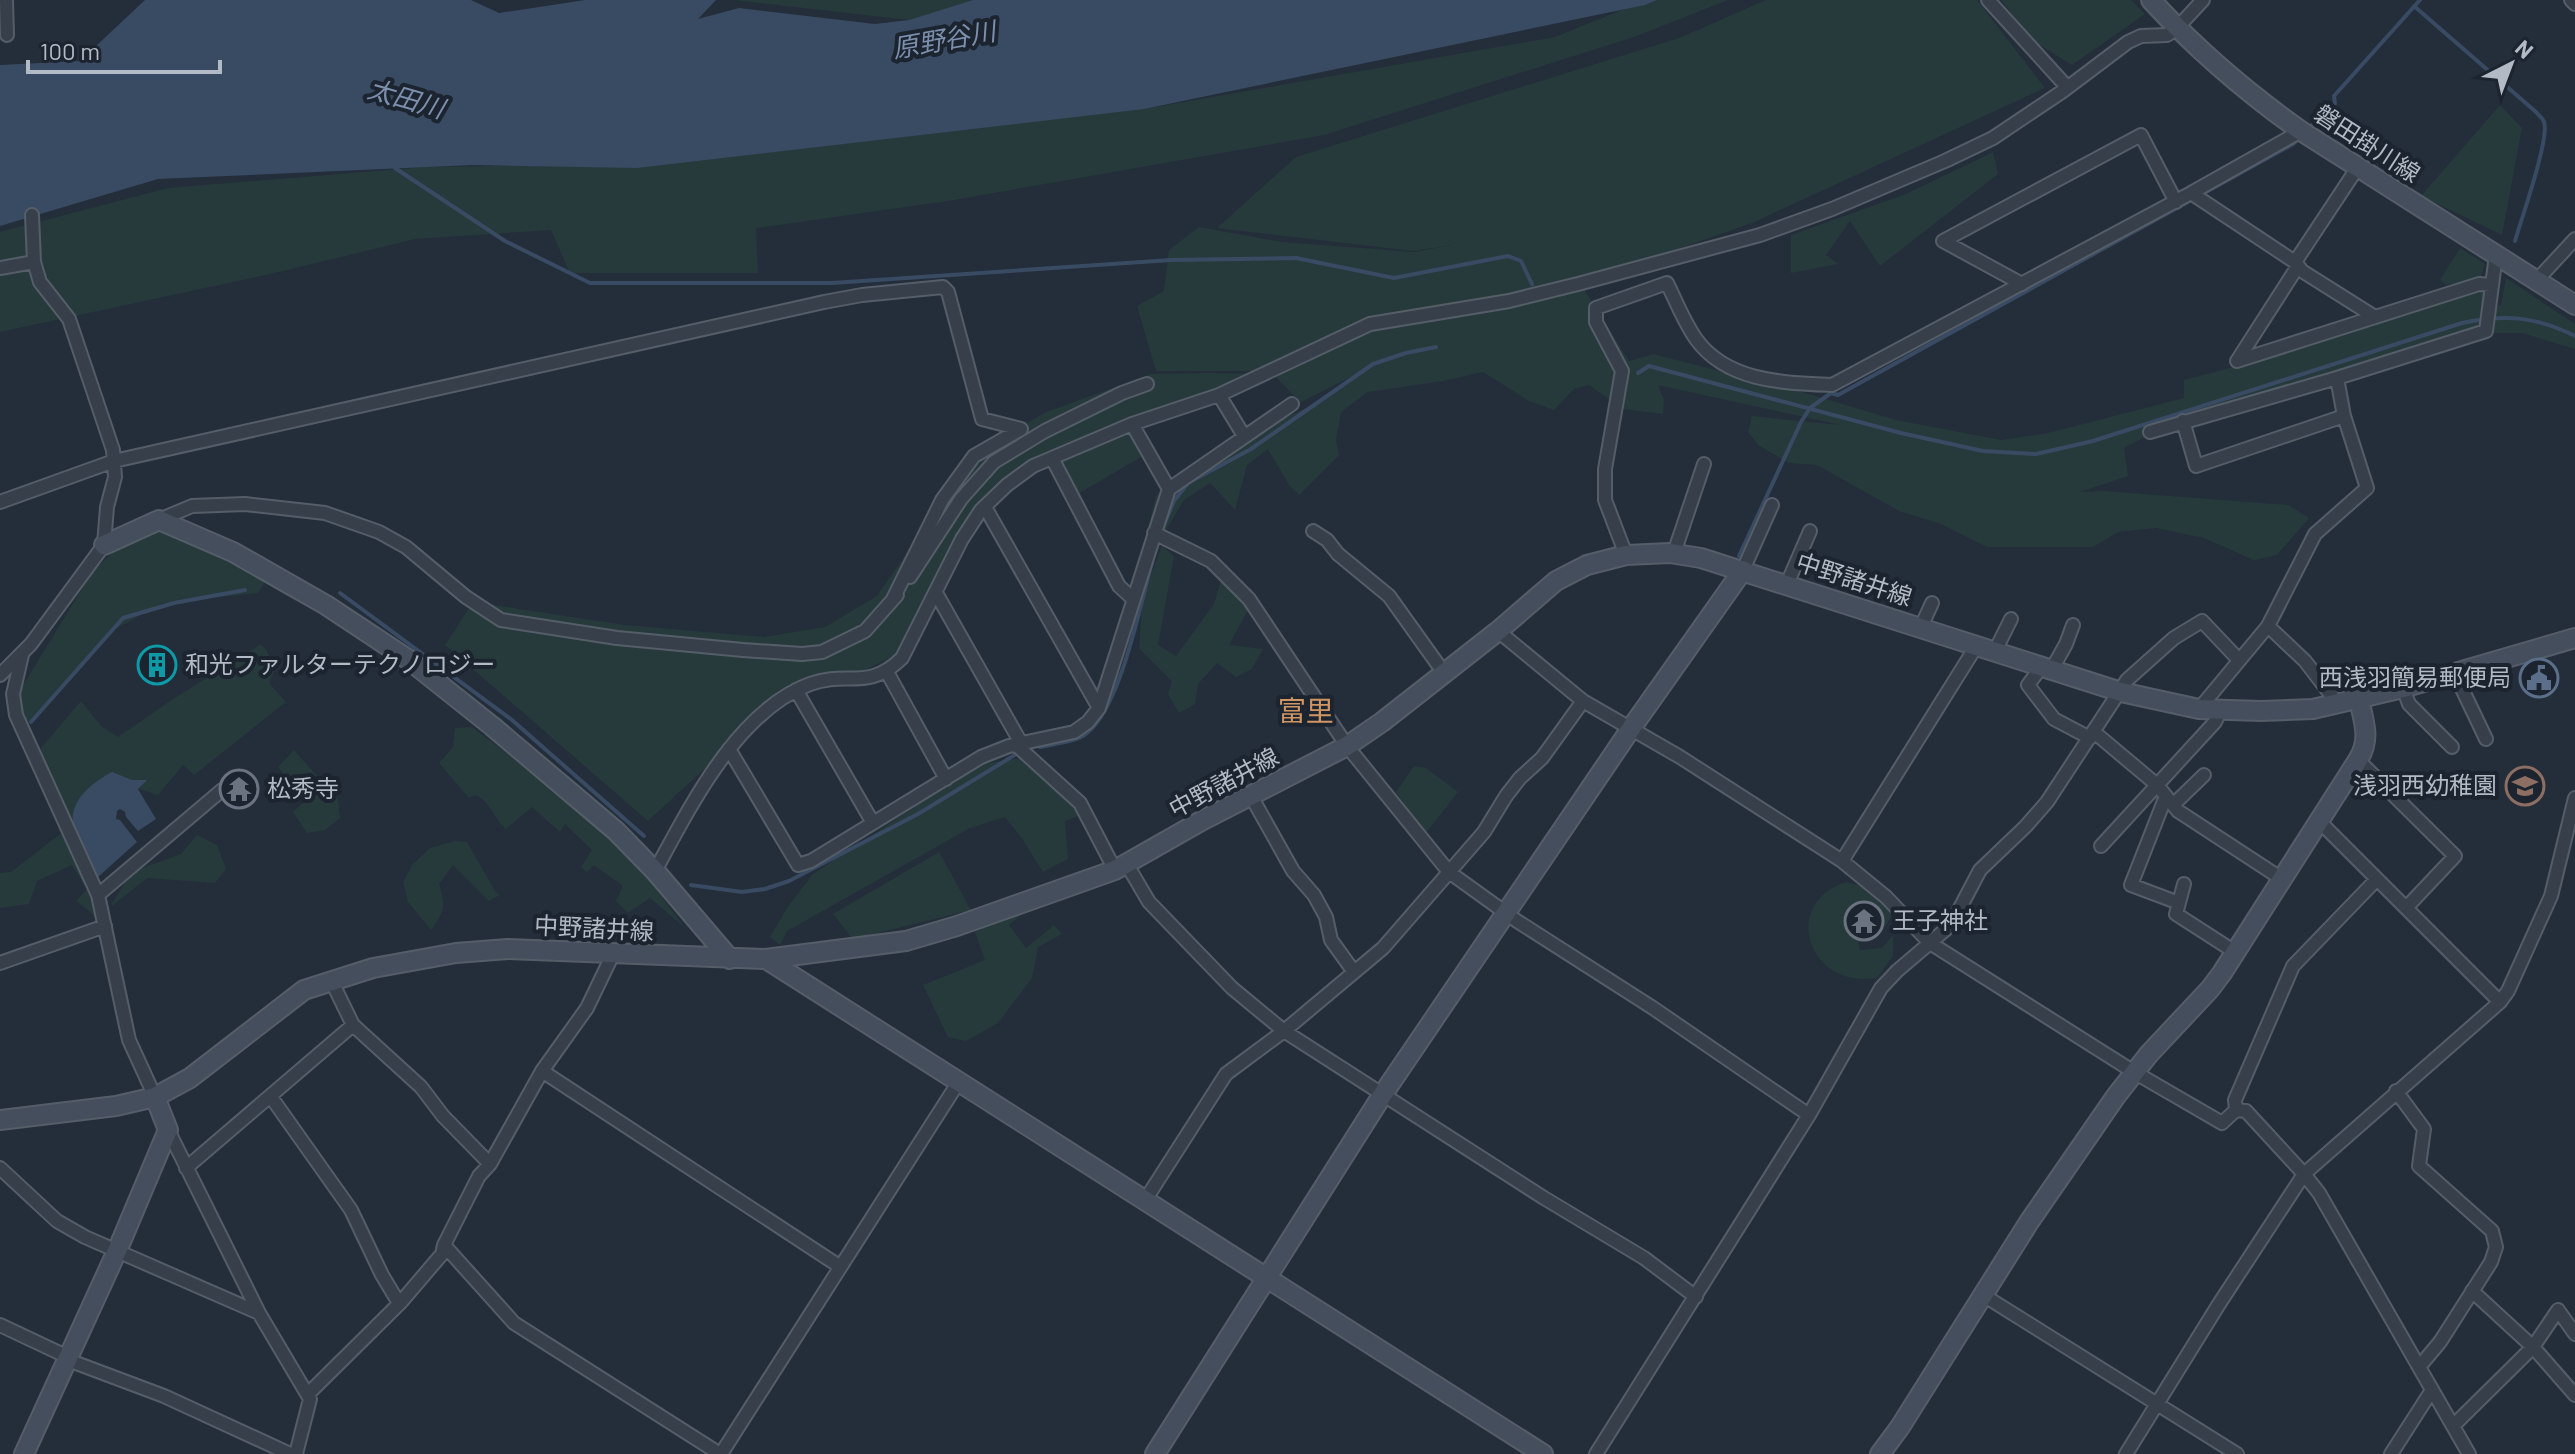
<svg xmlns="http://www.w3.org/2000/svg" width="2575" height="1454" font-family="Barlow,'Noto Sans JP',sans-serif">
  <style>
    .green { fill: #263a3c }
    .water { fill: #394a63 }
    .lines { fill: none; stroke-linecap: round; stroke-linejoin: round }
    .stream { stroke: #394a63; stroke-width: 4 }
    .street-casing { stroke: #555d68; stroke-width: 16 }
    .secondary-casing { stroke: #555d68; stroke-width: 22 }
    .street { stroke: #373f4a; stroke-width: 12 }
    .secondary { stroke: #454e5d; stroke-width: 18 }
    .labels { text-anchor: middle; stroke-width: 8; stroke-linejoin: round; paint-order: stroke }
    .street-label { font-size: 24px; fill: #b2bac6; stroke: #1c242f }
    .poi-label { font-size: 24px; fill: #b2bac6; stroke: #1c242f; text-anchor: start }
    .water-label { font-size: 26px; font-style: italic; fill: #7c8fad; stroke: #1c242f }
    .quarter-label { font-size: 28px; fill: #cf9565; stroke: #1c242f }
  </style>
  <rect width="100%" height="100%" fill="#242d3a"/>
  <!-- green -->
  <path class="green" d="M734 0H975L909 20Z
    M1647 0H1728L1637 36 1324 135 948 201 756 228 758 273H570L551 230 415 239 279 272 0 332V232L168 188 425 167 678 163 1161 106 1555 37Z
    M1766 0H1977L2045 88 1752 223 1580 283 1629 361 1653 354 1802 392 1896 420 2001 440 2048 433 2184 398V380L2245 364 2485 285V308L2501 305 2506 278 2575 324V349L2522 333H2479L2158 430 2124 448 2128 476 2080 492 2104 491 2288 505 2309 518 2277 555 2254 560 2204 538 2156 528 2118 532 2093 547H1987L1941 524 1899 511 1817 465 1789 463 1758 445 1748 432 1752 416 1841 425 1658 385 1664 400 1663 414 1623 409 1589 385 1574 389 1554 410 1529 401 1483 372 1443 381 1368 392 1341 412 1336 440 1339 455 1299 495 1289 485 1268 449 1247 465 1235 510 1210 483 1184 500 1162 537 1148 528 1156 496 1244 436 1313 405 1378 363 1301 402 1270 371H1156L1137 306 1164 291 1169 250 1199 227 1282 242 1414 252 1452 245 1413 251 1217 228 1296 157 1679 38Z
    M2001 0H2131L2145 14 2072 65 2032 40Z
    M2500 105 2522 128 2502 235 2421 196Z
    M1993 152 1998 174 1880 266 1850 221 1826 255 1838 264 1791 273V235L1906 194Z
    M2460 248 2485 264 2480 279 2446 285 2440 280Z
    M1209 373 1264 374 1011 482 962 539 907 649 847 679 813 683 777 702 648 821 445 645 473 602 625 625 764 637 825 627 877 596 974 456 1044 413 1151 374Z
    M1129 432 1141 457 1078 494 1063 461Z
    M157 526 170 529 265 582 258 593 163 603 110 632 26 725 17 695 93 571 122 544Z
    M1162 546 1174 556 1158 645 1176 656 1214 604 1222 578 1236 585 1249 608 1229 645 1263 649 1252 669 1236 677 1217 663 1198 684 1195 704 1179 713 1168 694 1172 681 1139 648 1143 595Z
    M261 644 267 651 275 670 269 683 286 702 194 775 183 765 158 795 117 782 82 805 72 818 56 801 37 753 81 701 102 727 118 737 170 701Z
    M472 727 561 795 638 865 685 928 650 898 628 913 616 901 623 886 594 865 587 872 581 867 592 850 565 824 560 832 532 807 506 829C493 818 491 801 475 795L469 798 439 763 453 747 455 728Z
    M294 750 338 800 340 818 325 830 307 833 293 812 305 801 278 767Z
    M1029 757 1071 801 1080 815 1065 821 1068 859 1043 872 1021 837 1005 817 970 828 787 931 780 945 770 937 787 908 813 874 980 764Z
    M1414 766 1426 768 1458 792 1425 834 1396 792Z
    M60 834 71 840C77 867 90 890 95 916L76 901 87 889 72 865 37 881 29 904 0 908V873L11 872Z
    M197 835 217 845 226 869 215 883 147 878 112 906V903L132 872 181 854Z
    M455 841 467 842 495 891 500 895 489 901 453 865 439 884C446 907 445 910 431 930L408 902 403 882 412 865 430 848Z
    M939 852 971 910 853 939 833 914Z
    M1847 882 1877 890 1892 915 1881 933 1856 929 1860 950 1882 948 1893 935V956L1877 978C1807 990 1780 902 1847 882Z
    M1023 908H1029L1009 925 1026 948 1054 925 1062 934 1038 947 1032 978 998 1023 966 1041 948 1037 923 985 985 960 975 932Z"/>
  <!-- water -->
  <path class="water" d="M145 0H471L499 13 585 0H716L698 19 739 8 875 24 909 20 973 0H1657L1645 5 1144 109 637 168 473 165 158 179 0 226V65L80 61Z
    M112 772 132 780H147L138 789 156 819 138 831 126 817 125 812 120 809 117 811 116 819 120 820 137 842 98 877C91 863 76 840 73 825 69 800 93 782 112 772Z"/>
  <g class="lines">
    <!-- stream -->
    <path class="stream" d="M2414 6 2536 112C2539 116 2543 118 2544 122 2550 138 2521 220 2515 241
      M2308 129 2335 104 2334 96 2420 0
      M395 168 505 241 590 283H832L1171 260 1296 258 1394 278 1508 256 1521 261 1532 284
      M1638 373 1649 366 1901 433 1983 451 2036 454 2093 441 2462 323C2505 314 2535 316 2575 336
      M1161 532 1174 501 1188 483 1251 449 1373 364 1406 353 1436 347
      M1739 556 1801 422 1810 408 1831 393 1838 395 2293 144 2299 138
      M340 593 512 720 644 836
      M31 722 123 618 174 603 245 590
      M1040 747C1053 744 1077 742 1087 733 1122 704 1140 604 1153 559
      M691 885 742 892 765 889 789 881 918 814 1018 753"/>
    <!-- street casing -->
    <g class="street-casing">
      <path id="street" d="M6 0 7 35
        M1988 0 2067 87
        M2571 0 2575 4
        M2191 193 2295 262 2358 167
        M2295 262 2302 271 2375 317
        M0 268 34 262
        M2537 280 2575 239
        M2022 284 1943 241 2141 135 2176 202
        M2237 361 2479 284 2492 285
        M2237 361 2298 266
        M1219 395 1244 436
        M2183 421 2196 466 2344 416
        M1132 424 1169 489
        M2150 432 2337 378
        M1052 458 1119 586 1133 599
        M0 502 114 461 824 302 862 295 943 287 948 292 982 419 1021 429 974 456 942 500 893 599
        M985 507 1099 708
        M159 520 192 506 245 504 325 513 379 532 406 547 466 597 501 620 617 638 743 650 802 654 822 652 865 631 897 595
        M1313 531 1327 540 1338 554 1389 596 1444 673
        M1154 533 1211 561 1249 599 1347 746 1449 872 1517 921 1653 1008 1809 1115
        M1674 553 1704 464
        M1626 555 1605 500V469L1622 371 1596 322V308L1667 283C1676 301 1684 322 1696 339 1727 382 1784 383 1832 385L2191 193 2301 131
        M1743 570 1772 505
        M910 577 961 499 994 462 1045 431 1122 393 1147 384
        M1787 584 1810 531
        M936 593 1021 743
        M2268 626 2305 661 2338 704
        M1921 627 1932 603
        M1498 631 1583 701 1680 757 1842 861 1886 897 1930 943 2134 1072 2222 1123 2236 1110 2246 1111 2304 1174 2319 1193 2469 1454
        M1995 651 2011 619
        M22 655 13 694 16 715 98 895 129 1040 155 1097
        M2042 666 2028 685 2054 719 2090 738
        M2052 669 2066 644 2073 625
        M887 672 946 779
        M2455 674 2486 739
        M0 675 31 644 104 545 107 507 115 477 113 450 69 319 40 282 34 262 32 215
        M2403 688 2409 704 2452 747
        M796 690 873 823
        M2199 709 2268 626 2315 534 2367 488 2344 416 2337 378 2486 331 2496 255
        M2094 732 2157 785 2178 811 2282 879
        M1015 744 1080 803 1115 870
        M729 749 798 865 811 861 981 757 1009 746 1074 732 1088 722 1099 708 1169 489 1292 404
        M2358 760 2455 856 2406 908
        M1251 796 1293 871 1314 895 1326 917 1331 940 1354 972
        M2166 796 2131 885 2179 903
        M2173 805 2204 775
        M2319 821 2500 1002
        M2101 846 2215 722 2221 710
        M1842 861 1977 645
        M1126 863 1149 902 1232 988 1284 1031 1544 1198 1644 1258 1696 1297
        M655 871C690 807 737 711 810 684 848 670 867 692 902 658L962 539 981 510 1007 485 1033 466 1132 424 1219 395 1370 324 1509 301 1578 284 1760 235 1832 209 1945 161 1993 138 2063 91 2128 42 2141 36 2167 35 2177 28 2203 0
        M2184 884 2176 914 2235 952
        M98 895 222 790
        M0 963 105 926
        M331 980 353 1025 421 1087 443 1116 490 1164
        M542 1071 839 1266
        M2396 1091 2424 1129 2419 1166 2492 1231 2496 1247 2491 1262 2440 1342 2419 1367
        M271 1097 351 1210 382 1275 397 1300 401 1302
        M2236 1110 2235 1100 2293 966 2377 879
        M168 1130 259 1313 310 1399 296 1454
        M0 1168 57 1221 85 1237 259 1313
        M186 1168 353 1025
        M1144 1202 1226 1074 1284 1031 1383 948 1484 832 1506 796 1520 778 1542 758 1583 701
        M444 1245 514 1323 720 1454
        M2472 1291 2533 1347 2575 1395
        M1983 1295 2237 1454
        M0 1325 68 1357 76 1363 164 1396 290 1454
        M308 1394 401 1302 442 1254 444 1245 479 1176 490 1164 542 1071 587 1008 613 954
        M2453 1426 2533 1347 2558 1310 2575 1334
        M721 1454 958 1083
        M1596 1454 1809 1115 1881 988 1897 971 1951 925 1980 870 2025 827 2047 802 2127 680 2174 638 2202 621 2239 660
        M2126 1454 2219 1304 2304 1174 2500 1002 2508 991 2551 896 2575 798
        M2391 1454 2432 1390"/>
    </g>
    <!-- secondary casing -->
    <g class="secondary-casing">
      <path id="secondary" d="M2151 0C2196 49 2246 92 2301 131L2575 305
        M104 545 159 520 233 552 326 605 409 660 492 726 616 831 655 871 730 959
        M766 959 1543 1454
        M0 1120 116 1106 155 1097 190 1078 304 990 373 968 456 953 508 949 766 959 906 941 957 926 1115 870 1203 820 1347 746 1382 722 1498 631 1556 581 1587 565 1626 555 1670 553 1701 558 2121 692 2199 709 2261 711 2313 709 2403 688 2575 638
        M24 1454 117 1251 168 1130 155 1097
        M1155 1454 1383 1094 1632 727 1743 570
        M1880 1454 1900 1427 2029 1222 2116 1096 2149 1054 2210 989 2222 973 2358 760C2371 739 2364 722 2359 700"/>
    </g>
    <!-- street -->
    <use href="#street" class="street"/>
    <!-- secondary -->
    <use href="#secondary" class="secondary"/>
  </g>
  <!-- icons -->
  <defs>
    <g id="building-ring" transform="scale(2)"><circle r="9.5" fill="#1c242f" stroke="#0f9aa8" stroke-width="1.5"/><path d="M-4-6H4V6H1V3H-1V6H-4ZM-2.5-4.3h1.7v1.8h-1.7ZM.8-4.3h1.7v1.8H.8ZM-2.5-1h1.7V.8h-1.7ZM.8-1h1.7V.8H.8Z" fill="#0f9aa8"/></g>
    <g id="civic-ring" transform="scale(2)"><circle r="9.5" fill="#1c242f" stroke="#5c6f8a" stroke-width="1.5"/><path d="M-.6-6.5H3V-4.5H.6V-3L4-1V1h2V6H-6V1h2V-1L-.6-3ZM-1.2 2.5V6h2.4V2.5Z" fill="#5c6f8a"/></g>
    <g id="school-ring" transform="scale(2)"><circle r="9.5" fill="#1c242f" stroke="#8d6e63" stroke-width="1.5"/><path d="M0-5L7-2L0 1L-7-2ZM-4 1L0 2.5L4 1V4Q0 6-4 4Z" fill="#8d6e63"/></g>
    <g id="temple-ring" transform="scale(2)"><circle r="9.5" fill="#1c242f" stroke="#6b7280" stroke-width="1.5"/><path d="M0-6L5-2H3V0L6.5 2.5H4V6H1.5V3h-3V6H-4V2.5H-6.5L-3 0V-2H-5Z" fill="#6b7280"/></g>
  </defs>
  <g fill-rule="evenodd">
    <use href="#building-ring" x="157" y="665"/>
    <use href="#civic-ring" x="2539" y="678"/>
    <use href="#school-ring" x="2525" y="786"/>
    <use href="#temple-ring" x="239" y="789"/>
    <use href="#temple-ring" x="1864" y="921"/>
  </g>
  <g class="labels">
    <!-- street labels -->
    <g class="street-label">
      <text transform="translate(2367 144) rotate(33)" y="8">磐田掛川線</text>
      <text transform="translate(1854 580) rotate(18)" y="8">中野諸井線</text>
      <text transform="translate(1224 783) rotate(-28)" y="8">中野諸井線</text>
      <text transform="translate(594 929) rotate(3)" y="8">中野諸井線</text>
    </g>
    <!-- poi labels -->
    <g class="poi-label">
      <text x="185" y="673">和光ファルターテクノロジー</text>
      <text x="2511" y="686" text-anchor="end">西浅羽簡易郵便局</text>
      <text x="2497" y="794" text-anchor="end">浅羽西幼稚園</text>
      <text x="267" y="797">松秀寺</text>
      <text x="1892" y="929">王子神社</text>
    </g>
    <!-- water labels -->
    <g class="water-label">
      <text transform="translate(944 40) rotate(-10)" y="9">原野谷川</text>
      <text transform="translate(406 99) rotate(16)" y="9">太田川</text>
    </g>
    <!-- quarter labels -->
    <g class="quarter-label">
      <text x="1306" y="721">富里</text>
    </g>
  </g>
  <!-- north arrow -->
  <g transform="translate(2511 64) rotate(42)" stroke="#1c242f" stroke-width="6" paint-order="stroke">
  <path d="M0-6L14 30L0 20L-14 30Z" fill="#b2bac6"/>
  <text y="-12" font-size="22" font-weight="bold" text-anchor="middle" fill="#b2bac6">N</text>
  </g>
  <!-- scale -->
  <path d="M28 60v12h192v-12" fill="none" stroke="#b2bac6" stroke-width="4"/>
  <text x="40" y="60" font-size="24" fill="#b2bac6" stroke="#1c242f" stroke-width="6" paint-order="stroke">100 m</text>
</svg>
